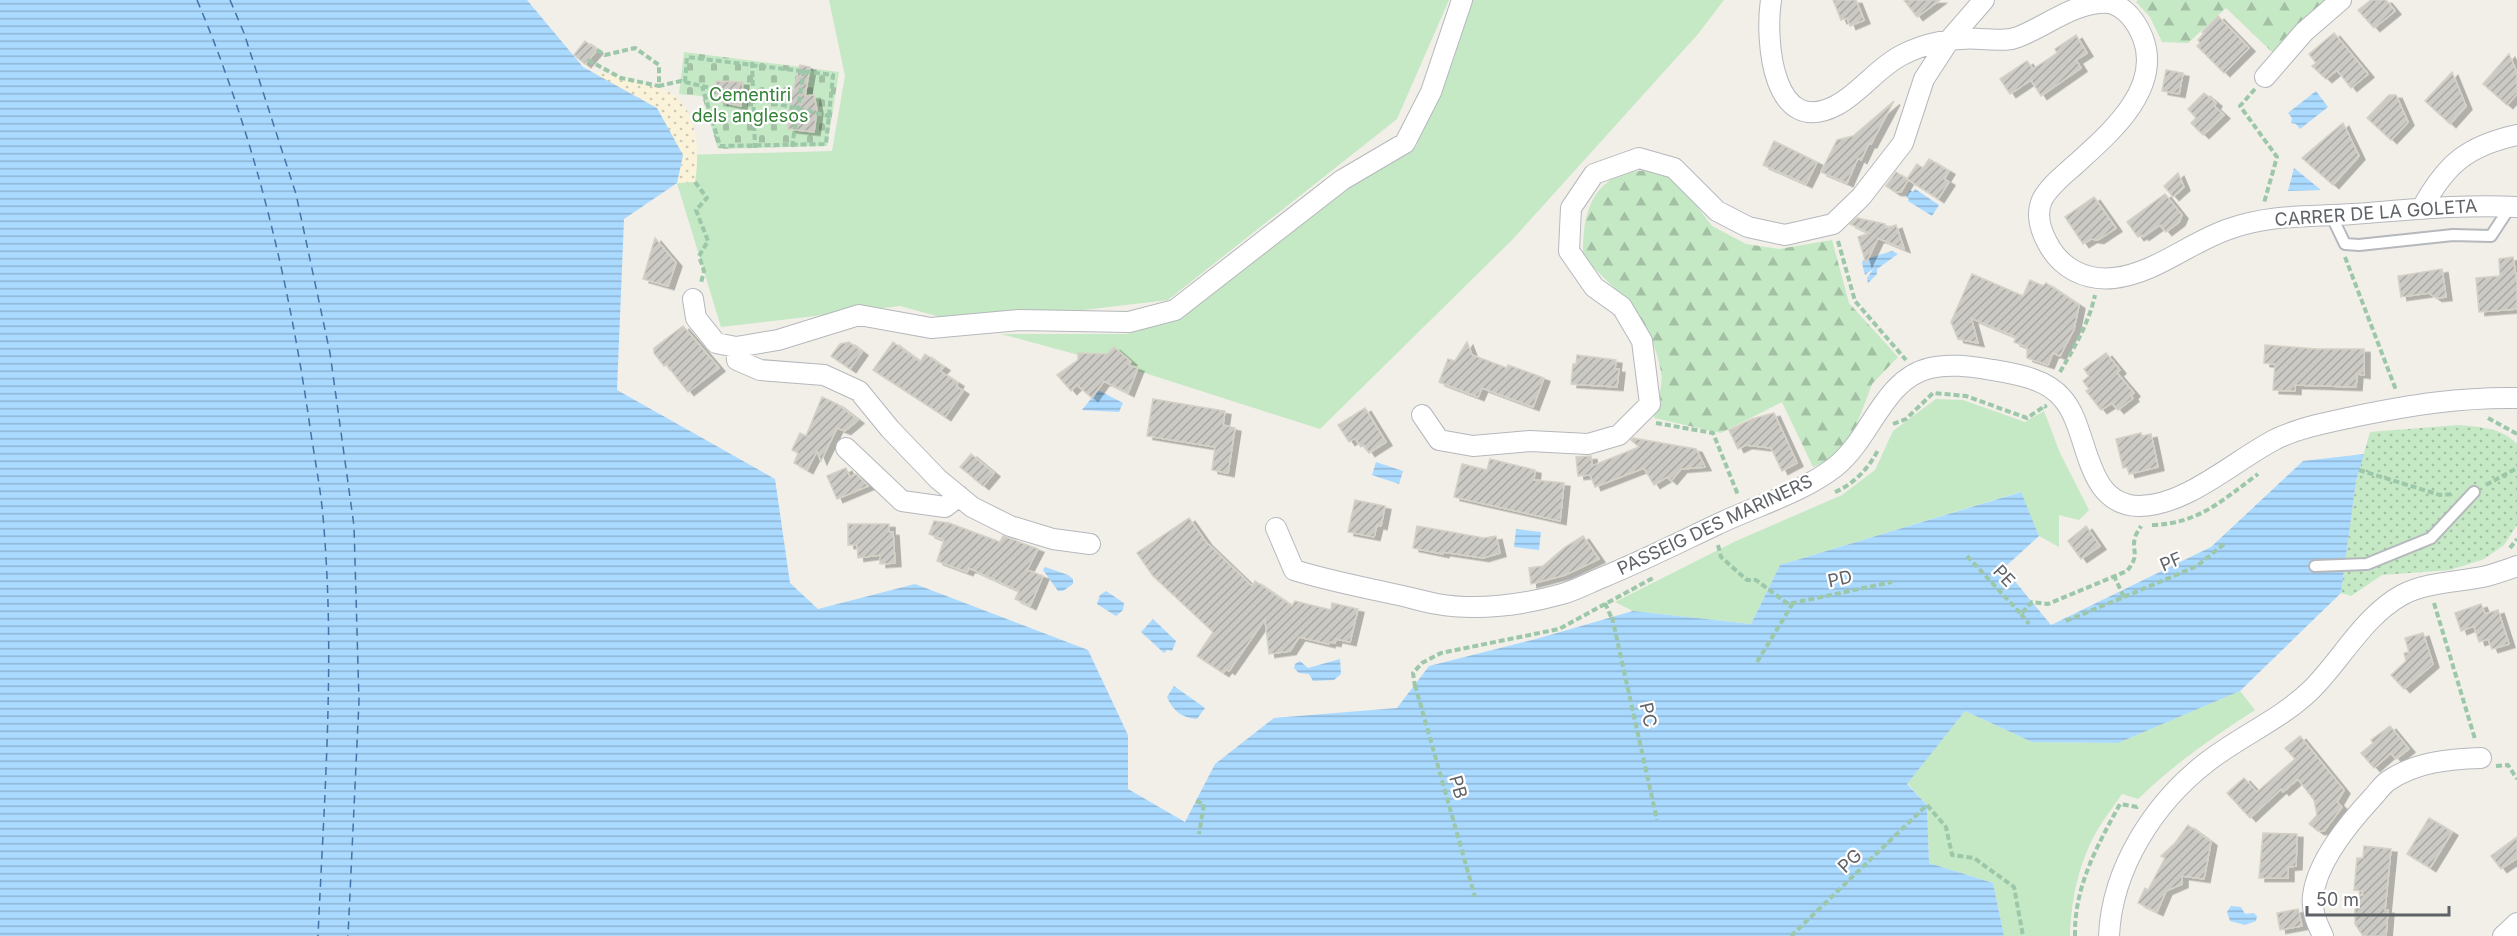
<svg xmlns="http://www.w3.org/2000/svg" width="2517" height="936" font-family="Inter,sans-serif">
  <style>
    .green { fill: #c5e8c5 }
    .forest { fill: url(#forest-firs) }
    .sand { fill: url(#sand-dots) }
    .cemetery { fill: url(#cemetery-stones) }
    .park { fill: url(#park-dots) }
    .water { fill: url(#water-rules) }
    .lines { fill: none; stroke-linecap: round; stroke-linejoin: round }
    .ferry { stroke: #4174aa; stroke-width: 1.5; stroke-dasharray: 8 6; stroke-linecap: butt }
    .building { fill: url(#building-hatch); stroke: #d6d1c6; stroke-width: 1.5; filter: url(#shadow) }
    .lane-casing { stroke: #b5b8bc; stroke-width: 14 }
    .street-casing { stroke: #b5b8bc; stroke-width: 22 }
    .path { stroke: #9cc7a9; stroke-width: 4; stroke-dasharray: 6 3; stroke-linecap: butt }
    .lane { stroke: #fff; stroke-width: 10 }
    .street { stroke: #fff; stroke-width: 20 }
    .labels { text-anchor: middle; stroke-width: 4.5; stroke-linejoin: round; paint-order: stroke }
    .park-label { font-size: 18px; fill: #348238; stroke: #fff }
    .street-label { font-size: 18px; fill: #5f6368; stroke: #fff }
  </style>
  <defs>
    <pattern id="forest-firs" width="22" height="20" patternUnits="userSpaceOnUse" patternTransform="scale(1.5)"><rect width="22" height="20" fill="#c5e8c5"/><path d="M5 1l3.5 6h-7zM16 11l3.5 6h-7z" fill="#a3c0a4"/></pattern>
    <pattern id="sand-dots" width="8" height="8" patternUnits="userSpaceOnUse" patternTransform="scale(1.5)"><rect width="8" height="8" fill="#fbf3d9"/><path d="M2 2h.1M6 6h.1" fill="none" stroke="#cec8b4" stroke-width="1.8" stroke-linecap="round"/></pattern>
    <pattern id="cemetery-stones" width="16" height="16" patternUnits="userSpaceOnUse" patternTransform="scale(1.5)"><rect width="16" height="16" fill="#c5e8c5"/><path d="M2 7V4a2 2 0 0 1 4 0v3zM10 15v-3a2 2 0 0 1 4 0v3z" fill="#a3c0a4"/></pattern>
    <pattern id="park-dots" width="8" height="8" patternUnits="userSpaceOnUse" patternTransform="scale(1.5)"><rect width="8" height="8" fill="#c5e8c5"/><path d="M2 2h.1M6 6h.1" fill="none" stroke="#a3c0a4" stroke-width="1.8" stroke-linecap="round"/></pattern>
    <pattern id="water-rules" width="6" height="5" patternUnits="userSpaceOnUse" patternTransform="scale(1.5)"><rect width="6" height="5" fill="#aadaff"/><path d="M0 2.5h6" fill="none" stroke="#8eb4d2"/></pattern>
    <pattern id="building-hatch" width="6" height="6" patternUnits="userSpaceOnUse" patternTransform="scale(1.5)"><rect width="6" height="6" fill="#cccac5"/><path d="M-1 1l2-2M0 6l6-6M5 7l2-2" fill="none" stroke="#a9a8a4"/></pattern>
    <filter id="shadow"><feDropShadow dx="6" dy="3.5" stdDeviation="0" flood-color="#0004"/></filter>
  </defs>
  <rect width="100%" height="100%" fill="#f1efe8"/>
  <!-- green -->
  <path class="green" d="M829 0H1449L1397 119 1168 300 966 324 900 306 721 327 677 183 683 155 832 151 845 76Z
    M1472 0H1724L1698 34 1513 239 1320 429 1145 373 1001 334H1128L1178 316 1355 184 1416 147Z
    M1936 399 1963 400 2025 422 2044 411 2060 453 2089 510 2079 520 2059 515V547L2039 536 2020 492 1780 565 1751 624 1633 611 1615 602 1736 541 1842 495 1875 470 1893 431Z
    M2240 691 2255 710C2213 737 2174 764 2138 799L2122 794C2114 806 2105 817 2098 829 2079 861 2071 899 2070 936H2004L1993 883 1929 863 1927 805 1907 783 1965 711 2032 742 2118 743Z"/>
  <!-- forest -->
  <path class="forest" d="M2138 0H2327L2273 53 2226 8 2188 43 2162 42 2150 17 2136 2Z
    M1648 170 1676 179 1712 226 1746 244 1779 249 1832 240 1849 303 1898 357 1872 384 1850 442 1825 462 1813 467 1782 402 1721 433 1654 418C1656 405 1664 385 1661 372 1654 324 1617 289 1583 258 1583 224 1585 192 1620 174 1628 171 1640 171 1648 170Z"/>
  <!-- sand -->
  <path class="sand" d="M598 72C614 76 663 87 674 95 698 114 700 155 695 182L677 183 683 155 596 74Z"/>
  <!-- cemetery -->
  <path class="cemetery" d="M684 52 839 72 827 146 718 149 702 96 679 94Z"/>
  <!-- park -->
  <path class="park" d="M2459 425C2480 427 2503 428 2517 444V525L2504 545 2484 559 2450 570 2382 575 2351 596 2341 593 2356 481 2370 432Z"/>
  <!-- water -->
  <path class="water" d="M0 0H527L583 67 657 108 683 155 677 183 624 219 617 390 775 479 790 583 818 609 915 584 1088 650 1128 735V789L1185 822 1215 764 1274 718 1397 708 1429 666 1536 639 1633 611 1751 624 1780 565 2021 492 2039 536 2004 568 2051 625 2211 547 2303 461 2364 454 2356 481 2341 593 2240 691 2118 743 2032 742 1965 711 1907 784 1927 805 1929 863 1993 883 2004 936H0Z
    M2316 91 2328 107 2300 129 2296 124 2291 123 2292 118 2288 113Z
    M2294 168 2321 190 2288 191Z
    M1915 189 1939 205 1932 216 1908 201 1909 199 1906 197 1910 190 1913 192Z
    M1892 251 1898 254 1877 269V274L1868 283 1867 278 1874 268 1865 275 1862 263 1863 260Z
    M1098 390 1123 403 1119 412 1082 410Z
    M1376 462 1403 471 1399 484 1372 475Z
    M1516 529 1541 532 1539 550 1514 547Z
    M1045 567 1068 575 1073 579V584L1063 591H1058L1043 570Z
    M1106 591 1124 603 1123 610 1116 616 1097 604 1100 595Z
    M1153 619 1176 641 1172 651 1167 650 1164 653 1141 632Z
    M1340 659 1341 674 1334 680 1313 681 1309 674 1299 673 1294 668 1295 664 1300 661 1308 668Z
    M1174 686 1205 708 1197 719C1182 718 1173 711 1167 697Z
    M2231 906 2241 907 2245 914 2254 913 2257 916 2256 921 2245 925 2230 921 2227 912Z"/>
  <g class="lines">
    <!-- ferry -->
    <path class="ferry" d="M197 0C256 139 290 285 311 434 316 466 322 497 324 529 335 664 324 801 318 936
      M230 0 244 33 296 194 330 353 354 526 359 701 348 936"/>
  </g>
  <!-- building -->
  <path class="building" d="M1833 0H1856L1864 20 1850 26 1847 18 1841 20Z
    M1904 0H1940L1917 17Z
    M2371 0H2386L2395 11 2374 28 2358 10Z
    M2218 16 2249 48 2224 73 2197 46 2200 43 2198 40 2204 33 2202 32Z
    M2334 33 2368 74 2351 88 2337 70 2326 79 2312 66 2316 63 2309 54Z
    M2076 35 2087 53 2076 60 2081 68 2041 96 2031 80 2010 94 2000 79 2027 61 2033 69 2057 53 2055 49Z
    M585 41 597 50 585 64 574 55Z
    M2509 54 2517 73V94L2507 105 2483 84Z
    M800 65 810 67 805 96 814 95 817 110 814 132 788 129 790 102Z
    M2166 70 2183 73 2179 94 2162 91Z
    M2452 72 2466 106 2450 124 2425 101Z
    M716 81 743 82 741 106 721 102 722 98 717 97Z
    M2204 93 2216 103 2214 106 2224 115 2203 135 2191 123 2196 118 2188 109Z
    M2389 95H2396L2408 122 2391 140 2367 118Z
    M1894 101 1871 144 1869 143 1861 160 1858 158 1847 183 1821 172 1837 140 1853 136Z
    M2343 123 2359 156 2333 185 2302 158Z
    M1774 141 1817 162 1806 184 1763 165Z
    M1929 159 1949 171 1944 179 1949 182 1938 199 1907 179 1917 164 1923 168Z
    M1896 172 1908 180 1901 192H1895L1886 186Z
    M2178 173 2184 187 2173 197 2164 186Z
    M2165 194 2182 215 2179 222 2166 232 2160 225 2143 237 2142 235 2138 237 2127 222Z
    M2094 197 2116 228 2098 240 2091 239 2083 244 2065 217Z
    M1857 218 1885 224 1886 228 1896 225 1904 249 1878 238 1866 263 1858 237 1869 233 1850 224Z
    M655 238 676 263 668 286 643 279Z
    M2513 257 2517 283V309L2479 312 2476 278 2500 276 2499 259Z
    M2442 269 2446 297 2436 298 2429 293 2401 297 2398 276Z
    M1972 274 2023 296 2030 280 2043 286 2046 283 2079 305 2074 329 2060 356 2053 353 2048 365 2027 358V347L2014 342 2016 337 1971 318 1978 343 1958 339 1951 322Z
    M683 326 719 368 688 392 666 364 664 366 654 353V348Z
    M849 342 862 352 850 369 831 356 840 344Z
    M893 342 920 362 925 354 944 367 940 371 958 383 956 386 963 391 945 417 873 370Z
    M1467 342 1472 355 1507 368 1508 365 1544 378 1533 407 1482 388 1478 397 1439 382 1448 359 1455 361Z
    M2265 345 2317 349H2364V375L2357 374 2356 387 2295 385V391L2273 390 2275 364 2264 363Z
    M1114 347 1131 362 1129 365 1138 368 1128 393 1104 381 1092 398 1077 385 1071 391 1057 375 1078 360V353L1107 354Z
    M2106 353 2120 370 2117 373 2134 393 2131 396 2133 398 2118 410 2112 403 2101 410 2086 391 2089 389 2083 381 2089 376 2084 369Z
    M1577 355 1616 360 1615 369H1619L1617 387 1571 384 1573 364H1576Z
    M822 397 837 404 858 420 845 431 837 428 821 461 817 451 807 470 794 463 798 453 792 450 800 433 806 436Z
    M1153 399 1225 411 1223 425 1235 428 1228 473 1212 470 1215 447 1147 436Z
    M1365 408 1386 442 1369 453 1364 445 1361 447 1355 438 1349 442 1338 425Z
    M1774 413 1797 463 1782 471 1771 448 1746 445 1738 449 1729 430 1752 419Z
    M2141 433 2142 436 2151 434 2158 467 2129 474 2127 467 2123 468 2116 439Z
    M1633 438 1696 449 1705 467 1681 469 1671 481 1667 477 1654 485 1644 468 1595 487 1590 475 1578 476 1576 457 1591 456 1592 466 1639 447 1631 440Z
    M971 454 994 473 983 486 960 467Z
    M1490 459 1535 470 1534 480 1564 483 1560 521 1454 497 1462 464 1487 470Z
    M846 468 850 477 856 474 868 486 837 499 827 476Z
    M1355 500 1385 506 1381 526 1377 525 1374 537 1348 532Z
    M1189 518 1206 542 1252 586 1255 581 1292 606 1295 601 1331 610 1332 603 1358 609 1350 642 1336 639 1335 643 1329 642V644L1299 637 1290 651 1269 654 1265 619 1229 671 1226 669 1223 673 1197 656 1213 632 1153 576 1137 553Z
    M934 521 949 523 1000 542 1003 536 1038 549 1027 570 1043 576 1030 606 1015 599 1019 591 969 568 967 572 937 561 944 540 929 534Z
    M848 524H889V532H893L895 563 880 564V555L858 558 857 545H848Z
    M1417 526 1484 538 1496 536 1500 553 1483 558 1443 552V554L1413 548Z
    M2086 526 2100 546 2081 559 2068 541Z
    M1583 536 1599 559 1565 575 1531 584 1529 568 1543 566 1565 547Z
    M2481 604 2485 614 2498 610 2509 644 2492 649 2488 639 2479 642 2474 626 2461 631 2455 613Z
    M2423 633 2433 664 2404 689 2391 675 2406 661 2404 653 2409 652 2405 638Z
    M2390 726 2409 749 2396 759 2391 753 2374 768 2361 753 2373 743 2371 740Z
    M2300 736 2344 790 2337 802 2342 807 2324 831H2318L2309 824 2317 815 2314 800 2298 779 2283 792 2281 789 2250 818 2227 793 2244 778 2257 792 2295 759 2285 748Z
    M2429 818 2452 832 2430 868 2407 854Z
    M2188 825 2211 842 2204 879 2182 876V884L2166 891 2157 912 2138 903 2145 888 2148 890 2165 858 2161 856 2175 843Z
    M2263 833 2297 834 2296 866 2288 867V878H2259Z
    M2517 837V858L2501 869 2491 856Z
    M2364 846 2391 849 2385 910H2388L2386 936H2363L2355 924V897L2363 895 2362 891 2354 890 2357 858H2363Z
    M2298 909 2302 926 2280 930 2277 913Z"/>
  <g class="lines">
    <!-- lane casing -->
    <g class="lane-casing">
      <path id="lane" d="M2331 215 2345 244 2359 245 2453 235 2491 236 2510 207
        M2315 566 2367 564 2431 538 2474 492"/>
    </g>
    <!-- street casing -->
    <g class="street-casing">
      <path id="street" d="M1771 0C1765 39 1772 140 1837 105 1861 92 1878 67 1902 55 1925 43 1955 37 1981 39 1994 39 2006 42 2018 37 2047 26 2077 0 2110 3 2127 8 2137 23 2143 38 2162 89 2110 133 2077 163 2065 174 2049 186 2042 200 2036 214 2040 229 2047 242 2060 268 2085 281 2114 278 2156 273 2190 242 2229 229 2271 214 2310 217 2353 214 2408 210 2462 204 2517 207
        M2265 77 2304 32 2341 0
        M2422 208C2446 164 2467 146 2517 135
        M693 299 696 318 716 343 736 347 778 340 859 315 931 328 1019 320 1129 322 1175 310 1342 180 1405 143 1431 92 1462 0
        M736 347 737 360 760 370 824 375 859 391 890 429 938 479 972 507 1010 526 1053 539 1090 544
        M1422 415 1439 440 1473 446 1530 441 1588 444 1619 435 1650 404 1642 341 1622 307 1594 287 1569 251 1571 208 1594 174 1639 158 1674 168 1717 211 1748 227 1785 235 1833 224 1861 197 1903 143 1924 79 1950 39 1984 0
        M846 448 902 501 945 507 959 496
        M1276 528 1294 570C1326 580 1357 586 1389 593 1405 596 1421 601 1437 604 1477 611 1523 605 1562 594 1576 590 1589 583 1601 578 1640 562 1678 543 1716 525 1755 506 1800 494 1835 467 1871 439 1883 379 1930 368 1951 363 1973 367 1993 370 2017 374 2047 379 2063 399 2090 430 2083 505 2139 506 2186 506 2235 460 2276 439 2301 427 2330 422 2357 416 2411 405 2461 397 2517 398
        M2109 936C2112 868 2154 803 2207 762 2240 736 2280 720 2311 690 2342 659 2364 616 2402 595 2426 582 2460 582 2487 576 2497 573 2507 570 2517 566
        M2323 936C2317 923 2311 911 2313 896 2317 861 2349 823 2372 798 2377 793 2382 785 2388 781 2416 762 2448 759 2481 758
        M2503 936 2517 923"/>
    </g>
    <!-- path -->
    <path class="path" d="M597 50 605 55 635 48 659 65V86L681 81 833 117
      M588 60 621 78 659 86
      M752 62 755 148
      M685 82 687 57 833 75 826 144 720 146 702 86
      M2255 89 2240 106 2277 157 2264 203
      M792 147 804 69
      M695 182 707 198 696 210 708 241 699 256 704 271 701 283
      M1838 241 1855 301 1906 360
      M2345 257 2396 390
      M2060 372C2074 348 2089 323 2095 295
      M2488 418 2517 434
      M1656 423 1713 433 1738 495
      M1893 424 1906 419 1933 393 1966 396 2027 418 2045 406 2046 408
      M2359 470 2440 495 2454 494
      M2486 485 2517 468
      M1835 492C1854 484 1869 468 1878 450
      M2152 525C2198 524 2223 500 2258 474
      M1718 545 1721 557 1747 580H1756L1788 604 1892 582
      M2510 548 2517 539
      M1967 556 2021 614 2032 602 2048 604 2127 571C2141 554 2131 551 2135 538 2136 533 2140 528 2141 526
      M2124 597 2197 566 2224 544
      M1605 603 1612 619
      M2434 603 2475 739
      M2021 614 2029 624
      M1612 617 1657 820
      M2066 621 2124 597 2114 576
      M1757 662 1793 603
      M1415 685 1475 897
      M1415 687 1413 673 1422 663 1441 653 1559 629 1653 578 1652 576
      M2496 766 2508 765 2517 779
      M1196 801 1204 804 1199 834
      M1791 936 1927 805 1946 827 1952 855 1974 858 2014 887 2023 936
      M2075 936C2074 887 2097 846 2120 804L2137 807 2139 805"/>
    <!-- lane -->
    <use href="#lane" class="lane"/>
    <!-- street -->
    <use href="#street" class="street"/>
  </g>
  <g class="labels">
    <!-- park labels -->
    <g class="park-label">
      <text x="750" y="101">Cementiri<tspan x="750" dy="21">dels anglesos</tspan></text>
    </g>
    <!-- street labels -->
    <g class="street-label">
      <text transform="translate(2376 213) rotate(-4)" y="6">CARRER DE LA GOLETA</text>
      <text transform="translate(1715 525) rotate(-25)" y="6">PASSEIG DES MARINERS</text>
      <text transform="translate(2171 562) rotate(-23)" y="6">PF</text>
      <text transform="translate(2004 576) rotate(47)" y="6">PE</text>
      <text transform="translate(1840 579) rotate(-12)" y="6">PD</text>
      <text transform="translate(1648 715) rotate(77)" y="6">PC</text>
      <text transform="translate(1458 787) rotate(74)" y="6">PB</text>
      <text transform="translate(1850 861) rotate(-44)" y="6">PG</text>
    </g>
  </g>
  <!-- scale -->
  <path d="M2307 906v9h142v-9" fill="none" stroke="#5f6368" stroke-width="3"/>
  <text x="2316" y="906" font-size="18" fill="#5f6368" stroke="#ffffff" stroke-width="4.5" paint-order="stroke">50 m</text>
</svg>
